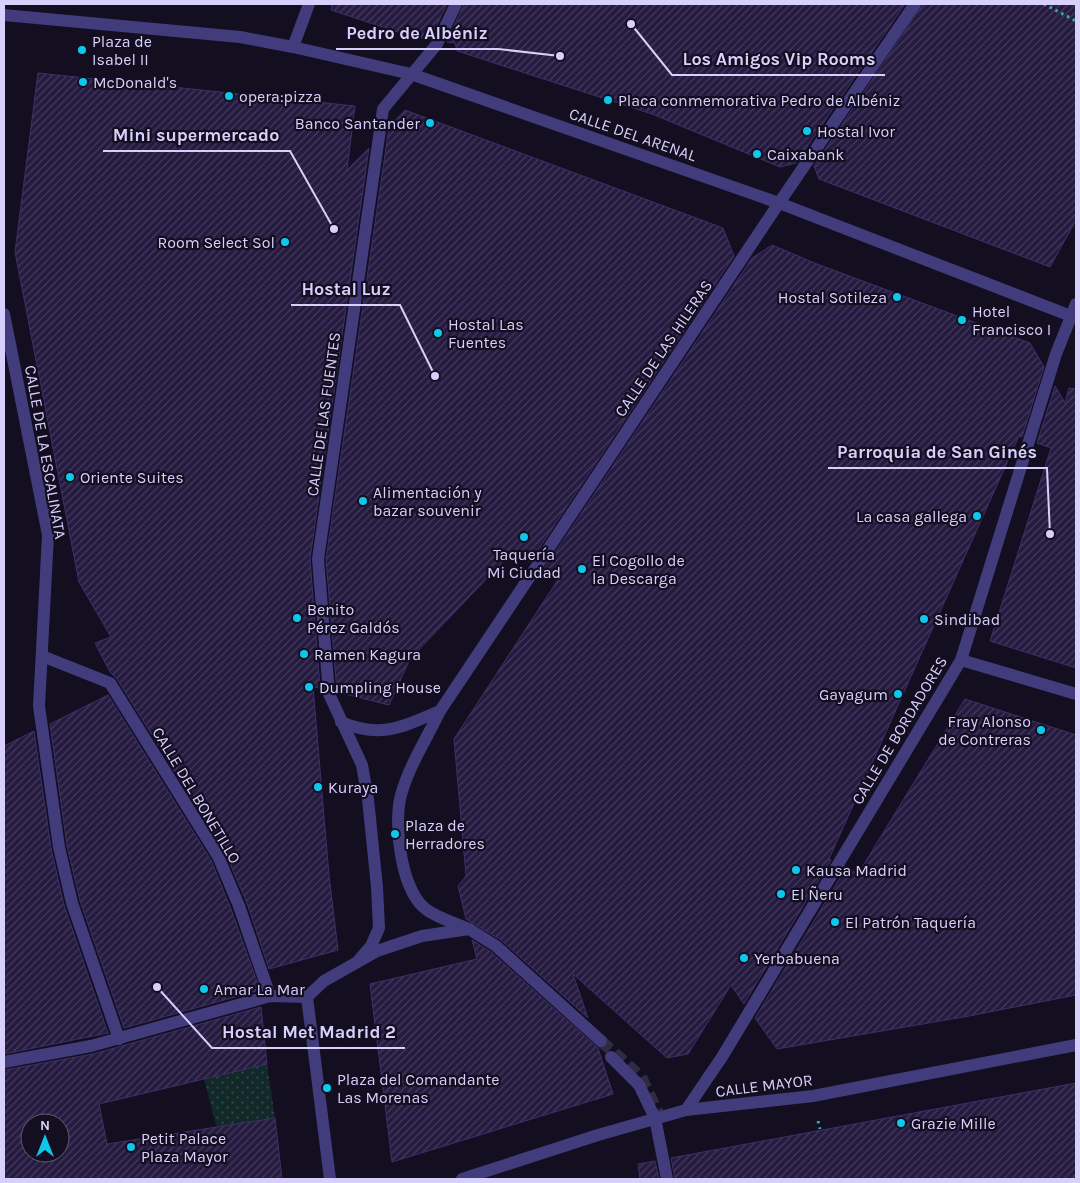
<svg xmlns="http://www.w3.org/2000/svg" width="1080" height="1183" font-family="Karla,sans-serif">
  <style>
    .grass { fill: url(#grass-dots) }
    .building { fill: url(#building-hatch); stroke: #3e2f6b; fill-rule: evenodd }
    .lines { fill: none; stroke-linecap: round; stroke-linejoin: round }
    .tertiary-tunnel { stroke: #312b41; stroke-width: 12; stroke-dasharray: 12 6; stroke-linecap: butt }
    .path { stroke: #35acac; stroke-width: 3; stroke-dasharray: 2.5 4; stroke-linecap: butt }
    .pedestrian { stroke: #423c7d; stroke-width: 12 }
    .minor { stroke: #423c7d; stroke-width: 12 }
    .tertiary { stroke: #423c7d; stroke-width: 12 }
    .poi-dot { fill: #0dc8ec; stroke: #130e20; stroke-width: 2 }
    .labels { text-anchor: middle; stroke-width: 4.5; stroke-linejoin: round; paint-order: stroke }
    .poi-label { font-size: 16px; fill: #d8d0fc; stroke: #130e20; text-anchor: start }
    .street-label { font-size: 16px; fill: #d8d0fc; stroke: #130e20 }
    .leader { fill: none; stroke: #d8d0fc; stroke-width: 2 }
    .callout-dot { fill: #d8d0fc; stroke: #130e20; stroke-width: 2 }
    .callout-label { font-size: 18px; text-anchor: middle; font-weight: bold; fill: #d8d0fc; stroke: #130e20; stroke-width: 4.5; stroke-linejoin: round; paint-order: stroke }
  </style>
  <defs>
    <pattern id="grass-dots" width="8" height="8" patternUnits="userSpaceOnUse" patternTransform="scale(1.25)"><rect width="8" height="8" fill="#12292a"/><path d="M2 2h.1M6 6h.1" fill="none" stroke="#34474a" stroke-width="1.8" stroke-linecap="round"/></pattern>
    <pattern id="building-hatch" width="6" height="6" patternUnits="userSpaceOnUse" patternTransform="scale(1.25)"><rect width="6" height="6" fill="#251b40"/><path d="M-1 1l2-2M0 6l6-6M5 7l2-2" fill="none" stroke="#443b5c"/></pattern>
  </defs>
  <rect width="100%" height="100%" fill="#130e20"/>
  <!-- grass -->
  <path class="grass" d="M267 1064 275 1118 255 1121 258 1137 219 1136 204 1079Z"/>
  <!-- building -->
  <path class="building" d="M332 4H447L430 39 413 37 331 10Z
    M464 4H905L796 163 780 167 652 114 457 51 455 43 447 42Z
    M923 4H1076V220L1050 267 819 179 814 166Z
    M38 73 355 106 347 170 369 148 310 559 320 688 313 687 329 875 338 950 269 969 247 903 225 852 117 679 110 672 95 643 111 637 79 582 15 252Z
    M405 110 723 228 734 256 530 562 512 552 410 659 389 705 337 692 326 559 389 127Z
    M772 245 817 264 1030 343 1044 367 1022 437 1019 436 829 859 831 860 744 1004 731 985 688 1054 667 1058 573 974 588 1018 501 940 466 919 458 886 466 876 454 739 559 578 544 569 752 258Z
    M1055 386 1065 403 1069 388 1076 389V668L990 641 1051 448 1037 443Z
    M108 695 211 860 231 909 260 990 124 1028 80 901 67 846 50 724Z
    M965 699 1076 735V995L969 1016 777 1049 755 1018 846 868 858 874Z
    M34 731 51 848 64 905 108 1033 4 1054V746Z
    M472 940 491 952 598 1048 613 1094 392 1162 370 984 477 959Z
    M261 1007 267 1064 99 1104 107 1144 275 1118 282 1179H4V1070L93 1054ZM30 1123H60V1153H30Z
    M1076 1083V1179H675L671 1158Z
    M655 1161 659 1179H640L638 1164Z"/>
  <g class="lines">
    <!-- tertiary-tunnel -->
    <path class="tertiary-tunnel" d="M601 1041 641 1077 658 1113"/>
    <!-- path -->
    <path class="path" d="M1044 4 1076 21
      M818 1121 820 1129"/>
    <!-- pedestrian -->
    <path class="pedestrian" d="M4 15 240 37 293 47 411 74 779 203 1076 318
      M42 656 110 683 218 856 239 906 270 996
      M961 660 1076 694
      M611 1057 639 1085 655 1118 667 1179"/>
    <!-- minor -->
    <path class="minor" d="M293 47 309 4
      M4 314 48 535 39 706 59 847 72 903 119 1039
      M341 722C381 739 402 727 440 711
      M469 929C455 923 440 919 427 910 401 892 393 824 401 795 409 766 427 738 440 711L779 203 915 4
      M358 961 371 946 379 928 377 887 368 799 362 765 329 694 318 559 383 109 437 44 456 4
      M4 1062 91 1046 270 996 307 997
      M686 1110 722 1057 961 660 1056 354 1076 304
      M462 1179 598 1135 686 1110 813 1096 1076 1045"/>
    <!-- tertiary -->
    <path class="tertiary" d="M330 1179 307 997 324 981 377 951 422 936 469 929 496 946 601 1041"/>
  </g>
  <!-- markers -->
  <g class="poi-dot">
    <circle cx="82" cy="50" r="5"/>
    <circle cx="83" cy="82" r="5"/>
    <circle cx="229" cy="96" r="5"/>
    <circle cx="608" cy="100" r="5"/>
    <circle cx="430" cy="123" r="5"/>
    <circle cx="807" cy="131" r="5"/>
    <circle cx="757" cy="154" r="5"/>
    <circle cx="285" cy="242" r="5"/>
    <circle cx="897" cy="297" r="5"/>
    <circle cx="962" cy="320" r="5"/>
    <circle cx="438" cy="333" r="5"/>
    <circle cx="70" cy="477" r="5"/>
    <circle cx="363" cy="501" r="5"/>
    <circle cx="977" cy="516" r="5"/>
    <circle cx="524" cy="537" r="5"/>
    <circle cx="582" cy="569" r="5"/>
    <circle cx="297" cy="618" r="5"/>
    <circle cx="924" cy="619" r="5"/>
    <circle cx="304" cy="654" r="5"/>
    <circle cx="309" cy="687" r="5"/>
    <circle cx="898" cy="694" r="5"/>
    <circle cx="1041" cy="730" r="5"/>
    <circle cx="318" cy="787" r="5"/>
    <circle cx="395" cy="834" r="5"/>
    <circle cx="796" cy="870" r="5"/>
    <circle cx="781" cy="894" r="5"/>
    <circle cx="835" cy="922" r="5"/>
    <circle cx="744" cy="958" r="5"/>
    <circle cx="204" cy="989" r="5"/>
    <circle cx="327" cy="1088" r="5"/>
    <circle cx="901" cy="1123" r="5"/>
    <circle cx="131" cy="1147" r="5"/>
  </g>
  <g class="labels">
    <!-- poi labels -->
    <g class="poi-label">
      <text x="92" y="47">Plaza de<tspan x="92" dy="18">Isabel II</tspan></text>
      <text x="93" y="88">McDonald's</text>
      <text x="239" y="102">opera:pizza</text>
      <text x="618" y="106">Placa conmemorativa Pedro de Albéniz</text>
      <text x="420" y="129" text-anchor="end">Banco Santander</text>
      <text x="817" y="137">Hostal Ivor</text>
      <text x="767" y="160">Caixabank</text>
      <text x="275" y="248" text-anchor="end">Room Select Sol</text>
      <text x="887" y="303" text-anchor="end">Hostal Sotileza</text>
      <text x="972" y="317">Hotel<tspan x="972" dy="18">Francisco I</tspan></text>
      <text x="448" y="330">Hostal Las<tspan x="448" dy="18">Fuentes</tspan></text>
      <text x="80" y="483">Oriente Suites</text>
      <text x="373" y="498">Alimentación y<tspan x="373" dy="18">bazar souvenir</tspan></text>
      <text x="967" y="522" text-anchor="end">La casa gallega</text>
      <text x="524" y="560" text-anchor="middle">Taquería<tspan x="524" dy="18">Mi Ciudad</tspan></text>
      <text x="592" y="566">El Cogollo de<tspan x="592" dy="18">la Descarga</tspan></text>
      <text x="307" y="615">Benito<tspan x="307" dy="18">Pérez Galdós</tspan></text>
      <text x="934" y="625">Sindibad</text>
      <text x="314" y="660">Ramen Kagura</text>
      <text x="319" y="693">Dumpling House</text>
      <text x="888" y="700" text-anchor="end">Gayagum</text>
      <text x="1031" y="727" text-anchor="end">Fray Alonso<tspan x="1031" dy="18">de Contreras</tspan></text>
      <text x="328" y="793">Kuraya</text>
      <text x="405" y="831">Plaza de<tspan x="405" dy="18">Herradores</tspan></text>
      <text x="806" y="876">Kausa Madrid</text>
      <text x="791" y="900">El Ñeru</text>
      <text x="845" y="928">El Patrón Taquería</text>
      <text x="754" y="964">Yerbabuena</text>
      <text x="214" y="995">Amar La Mar</text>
      <text x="337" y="1085">Plaza del Comandante<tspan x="337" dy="18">Las Morenas</tspan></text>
      <text x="911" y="1129">Grazie Mille</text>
      <text x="141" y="1144">Petit Palace<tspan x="141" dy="18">Plaza Mayor</tspan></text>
    </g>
    <!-- street labels -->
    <g class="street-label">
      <text transform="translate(633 134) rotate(19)" y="6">CALLE DEL ARENAL</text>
      <text transform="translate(663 348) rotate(-56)" y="6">CALLE DE LAS HILERAS</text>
      <text transform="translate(323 414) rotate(-82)" y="6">CALLE DE LAS FUENTES</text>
      <text transform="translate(46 452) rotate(80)" y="6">CALLE DE LA ESCALINATA</text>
      <text transform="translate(899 730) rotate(-59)" y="6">CALLE DE BORDADORES</text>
      <text transform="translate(197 795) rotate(59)" y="6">CALLE DEL BONETILLO</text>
      <text transform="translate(764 1085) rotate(-7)" y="6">CALLE MAYOR</text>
    </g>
  </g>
  <!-- callouts -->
  <path class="leader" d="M560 56L498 49H336M631 24L672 75H885M334 229L290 151H103M435 376L400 305H291M1050 534L1047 468H828M157 987L212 1048H405"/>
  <g class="callout-dot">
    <circle cx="560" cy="56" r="5"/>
    <circle cx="631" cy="24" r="5"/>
    <circle cx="334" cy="229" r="5"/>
    <circle cx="435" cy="376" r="5"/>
    <circle cx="1050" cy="534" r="5"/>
    <circle cx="157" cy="987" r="5"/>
  </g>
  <g class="callout-label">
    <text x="417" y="39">Pedro de Albéniz</text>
    <text x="779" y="65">Los Amigos Vip Rooms</text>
    <text x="196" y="141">Mini supermercado</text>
    <text x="346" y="295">Hostal Luz</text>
    <text x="937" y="458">Parroquia de San Ginés</text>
    <text x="309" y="1038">Hostal Met Madrid 2</text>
  </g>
  <!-- border -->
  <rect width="1080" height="1183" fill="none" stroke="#d8d0fc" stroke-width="10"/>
  <!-- north arrow -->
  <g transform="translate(45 1138)"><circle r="24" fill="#130e20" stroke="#625c78"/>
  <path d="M0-4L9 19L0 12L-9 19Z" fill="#0dc8ec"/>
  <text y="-8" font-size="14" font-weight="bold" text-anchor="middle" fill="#d8d0fc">N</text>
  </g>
</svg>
